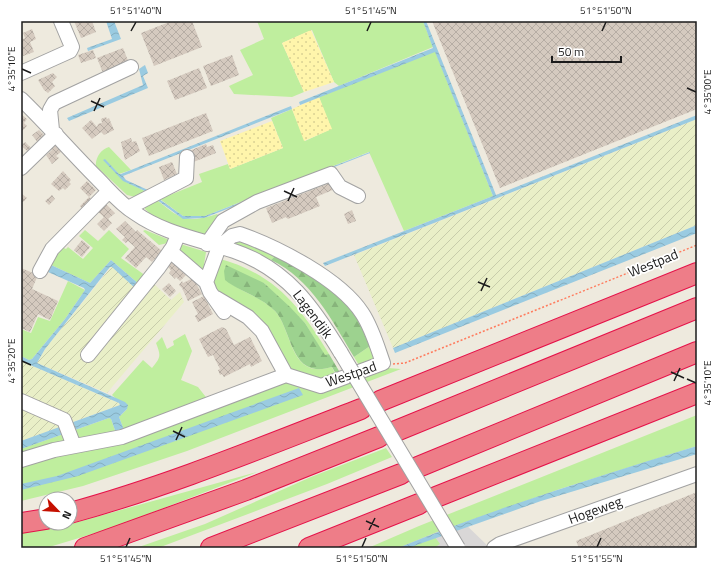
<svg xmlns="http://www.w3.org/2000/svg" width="718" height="569" font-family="'Titillium Web',sans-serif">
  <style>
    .residential { fill: #d9d7d7 }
    .farmland { fill: url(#farmland-furrows) }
    .grass { fill: #bfee9e }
    .forest { fill: url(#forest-firs) }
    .sand { fill: url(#sand-dots) }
    .water { fill: url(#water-waves) }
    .building { fill: url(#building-cross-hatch) }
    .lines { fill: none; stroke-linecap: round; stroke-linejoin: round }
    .minor-casing { stroke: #a2a2a2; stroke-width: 16 }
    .highway-casing { stroke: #e51249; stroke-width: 22 }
    .path { stroke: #ff7c5e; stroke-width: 1.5; stroke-dasharray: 2 2; stroke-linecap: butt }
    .minor { stroke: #fff; stroke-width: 14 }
    .highway { stroke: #ee7d88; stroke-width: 20 }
    .minor-bridge-casing { stroke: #a2a2a2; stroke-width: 16; stroke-linecap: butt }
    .minor-bridge { stroke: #fff; stroke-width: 14 }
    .ticks { fill: none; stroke: #1b1b1b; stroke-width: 1.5 }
    .labels { text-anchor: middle; stroke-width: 3.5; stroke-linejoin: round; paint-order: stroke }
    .street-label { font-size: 14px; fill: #1b1b1b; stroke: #fff }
    .neatline { fill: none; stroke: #1b1b1b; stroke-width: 1.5 }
    .ticks-label { font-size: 10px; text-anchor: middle; fill: #1b1b1b }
  </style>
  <defs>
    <pattern id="farmland-furrows" width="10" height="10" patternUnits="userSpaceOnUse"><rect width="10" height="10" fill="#e9efc7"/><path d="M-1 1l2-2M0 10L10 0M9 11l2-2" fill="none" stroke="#c7ccaa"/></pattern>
    <pattern id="forest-firs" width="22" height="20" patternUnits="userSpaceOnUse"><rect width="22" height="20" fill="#9dd28f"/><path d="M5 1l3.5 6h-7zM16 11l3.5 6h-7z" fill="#87b47b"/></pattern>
    <pattern id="sand-dots" width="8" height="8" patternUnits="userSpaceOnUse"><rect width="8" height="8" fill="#fff5ab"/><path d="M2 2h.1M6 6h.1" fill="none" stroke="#dad193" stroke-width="1.8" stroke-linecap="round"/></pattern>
    <pattern id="water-waves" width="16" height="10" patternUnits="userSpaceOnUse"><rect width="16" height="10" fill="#9acbe1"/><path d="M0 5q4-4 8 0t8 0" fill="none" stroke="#84aec0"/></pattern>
    <pattern id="building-cross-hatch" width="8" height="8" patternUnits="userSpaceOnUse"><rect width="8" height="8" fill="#d5cabf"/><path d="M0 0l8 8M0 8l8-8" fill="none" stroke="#b6ada4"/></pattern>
  </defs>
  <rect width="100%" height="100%" fill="#eeeade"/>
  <!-- residential -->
  <path class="residential" d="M462 521 490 548H390Z"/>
  <!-- farmland -->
  <path class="farmland" d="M697 119V225L393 348 354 255Z
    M112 266 153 283 171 300 180 292 184 302 107 393 37 363 45 349Z
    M21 361 119 403 120 405 70 423 21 398Z
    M21 405 64 426 21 441Z"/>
  <!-- grass -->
  <path class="grass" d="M257 21H423L433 47 339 86 334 82 312 30 282 43 304 92 292 97 234 94 229 86 253 75 240 50 264 39Z
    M435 51 493 196 404 231 369 152 205 216H183L160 199 202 182 199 174 228 164 230 169 283 148 271 118 292 109 305 141 331 129 319 97Z
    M109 147 131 170 119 174 104 159 126 182 147 192 135 197 127 195 96 166C95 158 101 149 109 147Z
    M153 197C179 217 183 225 217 214L220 218 206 235 159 222 145 209V206Z
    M85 230 98 241 109 230 129 249 121 258 146 276 139 284 111 260 90 283 51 265 60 246 66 249 68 247 83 259 93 248 79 236Z
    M145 230 172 241V242L159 245 143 231Z
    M235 238 278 253 271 260 238 246 234 241Z
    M177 243 206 252 203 271 173 252Z
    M217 258C274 273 300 306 329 354L325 356 305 323 264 283 225 279C240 292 260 296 275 311 290 327 290 367 316 369 321 370 327 368 332 367L336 376 328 382 294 374 275 351 218 298 210 276Z
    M68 281 85 290 65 319 32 359 29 360 21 356V329L31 333 38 317 50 321Z
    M185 334 192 351 181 380 198 387 209 401 124 430 119 417 127 409 112 395 143 360 152 368C161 357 161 356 156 343L162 337 167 349 174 345 173 341Z
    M373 344 379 360 360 367 354 357Z
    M388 368 401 369 187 451 83 486 21 501V466L278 383 291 381 299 383Z
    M697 415V446L560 489 437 532 398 548H368L419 526Z
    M109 418 111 419 116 433 77 442 72 431Z
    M66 433 69 443 21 459V449Z
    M386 448 392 457 327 484 158 548H136L205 524 311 477Z
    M257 472 112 528 46 548H21V532L67 525Z
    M435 537 440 544 434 548H408Z"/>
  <!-- forest -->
  <path class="forest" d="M278 253 346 298 373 344 354 357C332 320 311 279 271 260Z
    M226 265 264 283 290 307 305 323 325 355 329 354 342 376H337L332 367C327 368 321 370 316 369 290 366 290 327 275 311 260 296 240 292 225 280L224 271Z"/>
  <!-- sand -->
  <path class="sand" d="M311 30 334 82 304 92 282 43Z
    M319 97 332 129 304 141 292 109Z
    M272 121 283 148 230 169 220 141Z"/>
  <!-- water -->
  <path class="water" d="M106 21H114L121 39 88 51 87 48 112 39Z
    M423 21H426L496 195 697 115V119L325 266 323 263 493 196 435 52 300 105 299 102 433 48Z
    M145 65 148 73 143 76 148 88 69 121 67 118 143 85 139 69Z
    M291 106 292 109 123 176 126 180 148 190 147 192 123 181 103 160 105 159 119 174H121Z
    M370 152V153L204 218 183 219 153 197 155 196 183 216H205Z
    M697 225V233L395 353 393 348Z
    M111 260 140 285 136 289 112 267H110L45 349 37 363 125 402 128 405 127 409 119 417 124 430 116 433 111 419 109 418 21 449V441L120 405 119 403 21 361V356L29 360 32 359 65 319 85 290 84 288 48 272 51 265 90 283Z
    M299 388 303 395 78 476 21 490V484L57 476Z
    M697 446V454L541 501 408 548H398C495 508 596 477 697 446Z"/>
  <!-- building -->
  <path class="building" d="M74 21H92L96 32 81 38Z
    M172 21H192L202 47 154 66 141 33Z
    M432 21H697V109L500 188Z
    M32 29 36 39 30 42 34 52 23 56 21 51V40L25 38 23 33Z
    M123 48 129 63 103 73 97 58Z
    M93 50 96 58 81 63 78 55Z
    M232 55 239 75 211 86 203 66Z
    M199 68 207 88 175 100 167 81Z
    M53 73 57 77 52 82 55 86 48 93 44 90 38 80Z
    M206 113 213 131 149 156 142 138Z
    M21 114 27 119 24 123 27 126 21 132Z
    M106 117 107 119 109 118 114 130 104 135 101 132 92 139 82 128 91 120 97 127 98 124 102 123 101 119Z
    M39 130 47 138 40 145 32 135Z
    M131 138 132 142 136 141 140 151 125 160 121 142Z
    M25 142 33 150 30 153 21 146Z
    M54 142 62 151 56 156 59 158 52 164 46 155 52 150 48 147Z
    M206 144 207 147 213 145 216 153 191 163 189 151Z
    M172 162 177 174 164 180 159 167Z
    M63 171 71 180 69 182 71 184 65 190 63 188 59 191 51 184Z
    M87 181 96 190 89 197 92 199 82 209 80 206 89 197 80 188Z
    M332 182 335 189 316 197 320 206 288 219 286 217 272 223 266 208Z
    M21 193 27 198 23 202 21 201Z
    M52 195 55 199 49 205 45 201Z
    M104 202 115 213 108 219 112 223 104 231 97 224 104 217 96 210Z
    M352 210 356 221 348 224 344 214Z
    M125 221 136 232 137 230 162 251 152 262 146 257 136 268 125 258 135 247 128 241 126 243 122 240 125 237 116 229Z
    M82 240 90 247 82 257 74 250Z
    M170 259 186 275 180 281 176 277 175 279 169 273 171 270 165 264Z
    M21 268 38 275 32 289 58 301 50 320 38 314 30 332 21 328Z
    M193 278 202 294 188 301 182 288 179 285 182 281 183 283Z
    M169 283 176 291 170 297 162 289Z
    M204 296 213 314 198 322 195 316 198 314 192 302Z
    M222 327 226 329 234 345 250 337 262 361 251 367 250 364 224 377 222 374 220 375 218 370 220 369 213 355 208 357 199 339Z
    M697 492V545L689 548H579L576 541Z"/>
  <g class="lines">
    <!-- minor casing -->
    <g class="minor-casing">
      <path id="minor" d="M21 73 70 51 72 47 61 21
        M21 99C47 124 71 152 97 178 109 190 120 204 135 213 165 234 199 239 234 251 287 269 313 307 341 353
        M52 130 50 110 54 103 131 67
        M21 168 56 134
        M128 208 186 178 187 157
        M207 244 223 221 257 202 331 174 340 187 358 196
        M170 251 206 282
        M40 271 52 249 109 191
        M216 298 248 317 262 331 286 375
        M88 355 159 267 173 247 178 235
        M21 401 64 420 74 446
        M21 460 54 450 122 437 286 375 321 386 383 363C377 346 372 328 362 313 340 279 277 247 240 234L232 236 219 247 206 282 210 292 224 312
        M494 548 500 544 697 474"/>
    </g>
    <!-- highway casing -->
    <g class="highway-casing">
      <path id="highway" d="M380 401 697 273
        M396 431 697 308
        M418 467 697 352
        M436 497 697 393
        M70 513C169 486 265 446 361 409
        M21 523 46 519
        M85 548 246 490 379 437
        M211 548 401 474
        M309 548 419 504"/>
    </g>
    <!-- path -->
    <path class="path" d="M393 364 405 363 697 245"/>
    <!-- minor -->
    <use href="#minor" class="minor"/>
    <!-- highway -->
    <use href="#highway" class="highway"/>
    <!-- minor-bridge casing -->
    <g class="minor-bridge-casing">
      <path id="minor-bridge" d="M341 353 458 548"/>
    </g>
    <!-- minor-bridge -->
    <use href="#minor-bridge" class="minor-bridge"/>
  </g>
  <!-- ticks -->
  <path class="ticks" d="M131 31 136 22M367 31 371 22M602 31 606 22M22 69 31 73M687 88 696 92M91 101 104 107M94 111 100 98M284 191 297 197M288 201 294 188M478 282 490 287M481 291 487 278M22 361 31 365M671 372 684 378M687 379 696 383M674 381 680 368M173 431 185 437M176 440 182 427M366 521 379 527M369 530 375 518M126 547 130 538M362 547 366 538M597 547 601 538"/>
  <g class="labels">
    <!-- street labels -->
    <g class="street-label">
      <text transform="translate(653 263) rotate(-22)" y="5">Westpad</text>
      <text transform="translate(313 314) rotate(53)" y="5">Lagendijk</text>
      <text transform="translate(351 374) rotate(-19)" y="5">Westpad</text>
      <text transform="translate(595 510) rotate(-20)" y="5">Hogeweg</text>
    </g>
  </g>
  <!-- border -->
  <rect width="718" height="569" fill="none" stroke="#ffffff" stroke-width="44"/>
  <!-- north arrow -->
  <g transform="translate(58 511) rotate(115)"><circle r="19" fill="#ffffff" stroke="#a4a4a4"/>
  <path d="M0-3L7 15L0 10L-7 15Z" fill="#c51000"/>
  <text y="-6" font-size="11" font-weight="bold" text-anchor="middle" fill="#1b1b1b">N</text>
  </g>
  <!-- scale -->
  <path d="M552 56v6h69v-6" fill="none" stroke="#1b1b1b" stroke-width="2"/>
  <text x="558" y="56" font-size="12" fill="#1b1b1b" stroke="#ffffff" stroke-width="3" paint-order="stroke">50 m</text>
  <rect x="22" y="22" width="674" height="525" class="neatline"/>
  <g class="ticks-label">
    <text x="136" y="14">51°51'40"N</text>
    <text x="371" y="14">51°51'45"N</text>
    <text x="606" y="14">51°51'50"N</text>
    <text transform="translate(11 69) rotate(-90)" y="4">4°35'10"E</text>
    <text transform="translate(707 92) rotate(-90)" y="4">4°35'00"E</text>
    <text transform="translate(11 361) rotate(-90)" y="4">4°35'20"E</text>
    <text transform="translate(707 383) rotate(-90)" y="4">4°35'10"E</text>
    <text x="126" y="562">51°51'45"N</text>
    <text x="362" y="562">51°51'50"N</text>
    <text x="597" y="562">51°51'55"N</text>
  </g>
</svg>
